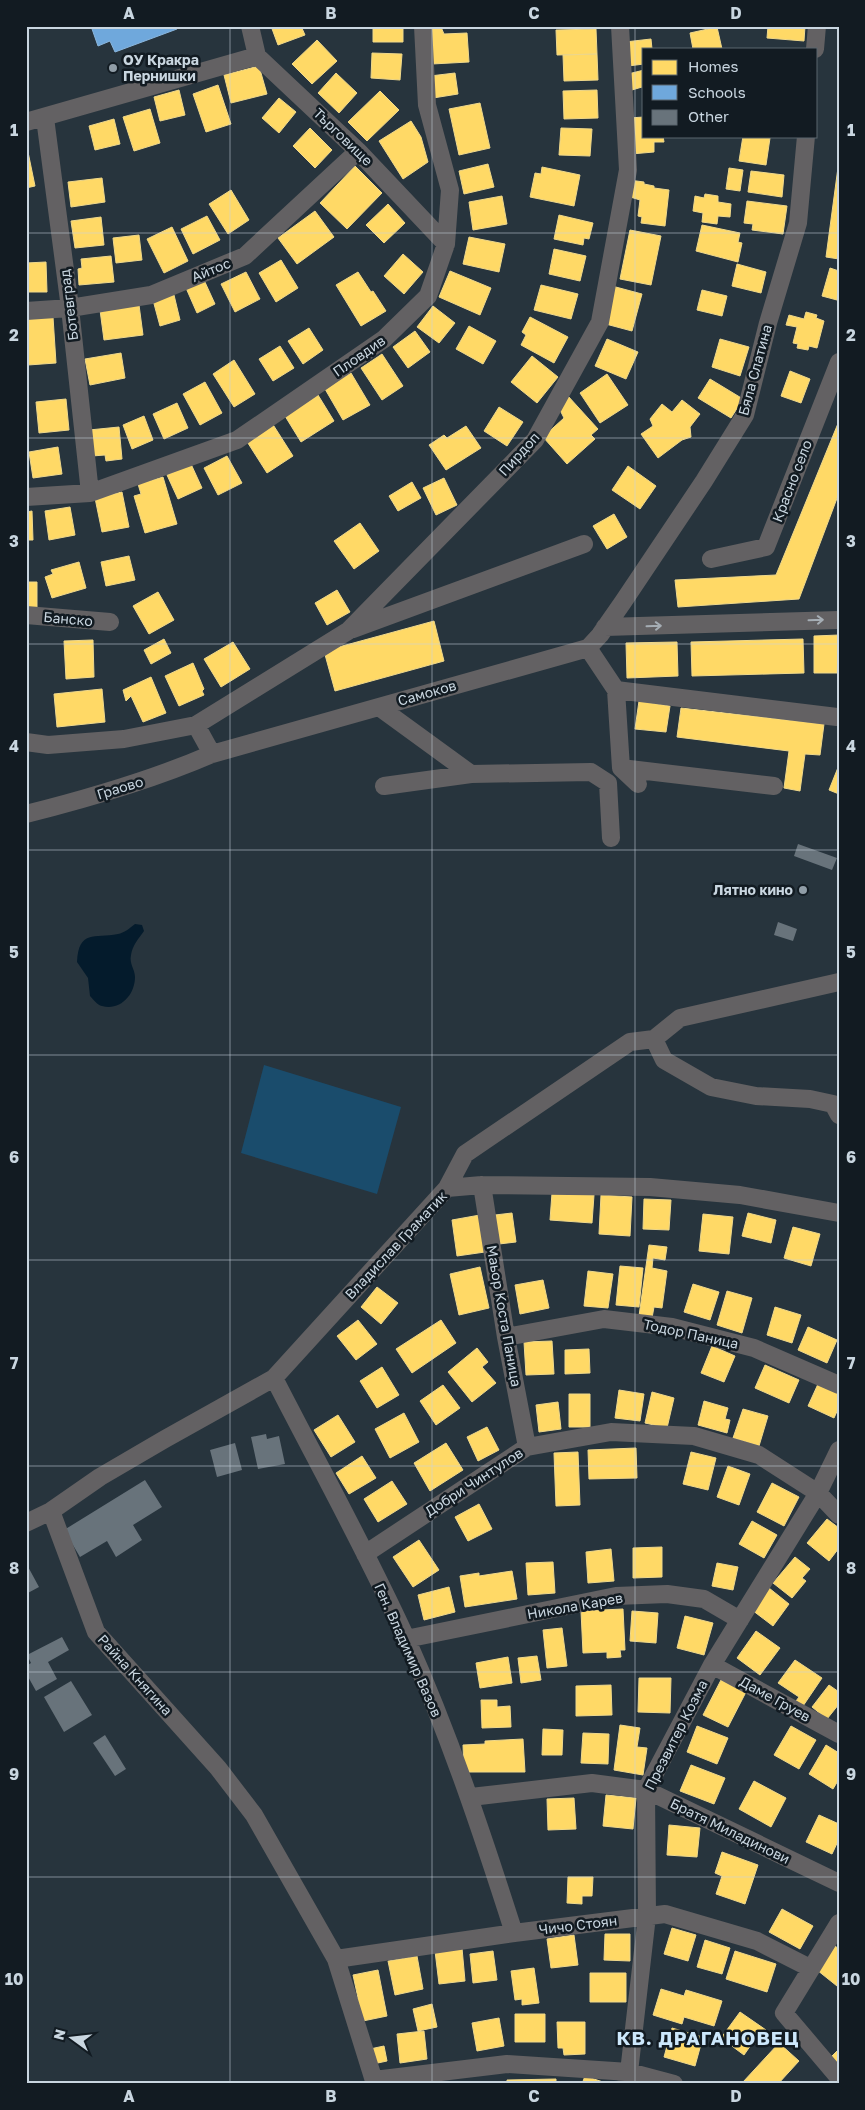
<svg xmlns="http://www.w3.org/2000/svg" width="865" height="2110" font-family="'Golos Text',sans-serif">
  <style>
    .green { fill: #1a4c6c }
    .water { fill: #041b2c }
    .homes { fill: #ffd966; stroke: #efd88b }
    .schools { fill: #6fa8dc; stroke: #8ab6dd }
    .building { fill: #68737b }
    .lines { fill: none; stroke-linecap: round; stroke-linejoin: round }
    .minor { stroke: #636163; stroke-width: 18 }
    .oneway { stroke: #a5adb4 }
    .grid { fill: none; stroke: #c9d6e0; stroke-width: 1; stroke-opacity: 0.55 }
    .poi-dot { fill: #909da7; stroke: #121b22; stroke-width: 2 }
    .labels { text-anchor: middle; stroke-width: 5; stroke-linejoin: round; paint-order: stroke }
    .poi-label { font-size: 14px; font-weight: bold; fill: #c9d6e0; stroke: #121b22; text-anchor: start }
    .street-label { font-size: 14px; fill: #c9d6e0; stroke: #121b22 }
    .district-label { font-size: 19px; font-weight: bold; letter-spacing: 1px; fill: #cce7fb; stroke: #121b22 }
    .neatline { fill: none; stroke: #c9d6e0; stroke-width: 2 }
    .grid-label { font-size: 16px; text-anchor: middle; font-weight: bold; fill: #c9d6e0 }
  </style>
  <rect width="100%" height="100%" fill="#27343d"/>
  <!-- green -->
  <path class="green" d="M264 1065 401 1107 377 1194 241 1153Z"/>
  <!-- water -->
  <path class="water" d="M135 924 142 925 144 931C139 938 132 946 131 955 129 964 135 969 135 977 135 995 120 1011 102 1006 97 1005 93 999 90 996L88 978 77 962C79 929 94 939 118 934 124 933 130 928 135 924Z"/>
  <!-- homes -->
  <path class="homes" d="M271 26H301L305 35 278 45Z
    M373 26H403V42H373Z
    M768 26H805L804 41 767 38Z
    M441 27 444 34 467 33 469 62 432 64 430 28Z
    M717 27 722 49H693L690 33Z
    M596 29 597 54 557 55 556 30Z
    M651 39 652 49H644V64L628 66 625 42Z
    M317 40 337 61 312 84 292 64Z
    M372 53 402 54 400 80 371 78Z
    M597 54 598 80 564 81 563 55Z
    M259 66 267 94 231 103 224 75Z
    M644 70V94L642 87 632 90 628 74Z
    M336 73 357 93 339 113 318 93Z
    M455 73 458 94 433 98 430 76Z
    M218 85 231 124 206 132 193 94Z
    M179 90 185 115 160 121 154 97Z
    M597 90 598 118 564 119 563 91Z
    M380 91 399 110 367 141 348 122Z
    M279 98 296 112 279 133 262 118Z
    M480 103 490 148 459 155 449 109Z
    M150 109 160 143 134 151 123 117Z
    M644 117V136H663L664 142H654V152L631 154 629 118Z
    M114 119 120 144 95 150 89 126Z
    M411 121 421 137 428 162 403 179 379 141Z
    M310 128 332 150 315 168 293 146Z
    M561 128 592 129 590 156 559 155Z
    M743 136 770 138 766 165 739 161Z
    M28 152 35 186 26 188V153Z
    M839 160V259L826 257Z
    M488 164 494 187 464 194 459 171Z
    M355 166 382 193 347 229 320 203Z
    M542 167 580 175 574 206 530 197 535 173 541 174Z
    M729 168 743 170 740 191 726 189Z
    M751 171 784 175 782 197 748 192Z
    M102 178 105 202 71 207 68 182Z
    M629 180 644 182V184L654 186V188L669 190 665 226 641 223 642 217 638 216 640 200 627 196Z
    M231 190 249 220 228 234 209 204Z
    M705 194 718 196V202L731 204 730 217 718 216 717 224 702 222 703 213 693 211 695 196 704 198Z
    M502 196 507 224 473 230 469 202Z
    M747 201 787 206 783 234 752 230 753 224 744 223Z
    M388 204 405 223 384 243 366 225Z
    M315 211 334 237 297 264 278 238Z
    M559 215 593 223 589 239 584 238 583 245 554 239Z
    M207 216 220 240 193 254 181 229Z
    M101 217 104 245 75 248 71 221Z
    M702 225 740 233 738 242 742 243 738 262 696 251Z
    M172 227 188 261 164 273 147 239Z
    M630 230 661 236 651 285 620 279Z
    M139 235 142 260 116 263 113 238Z
    M469 237 505 244 499 272 463 264Z
    M554 249 586 256 580 281 549 274Z
    M403 254 423 272 404 294 384 276Z
    M111 256 114 282 79 285 78 269 82 268 81 259Z
    M281 260 298 288 276 302 259 273Z
    M46 262 47 292H26V263Z
    M737 264 766 272 761 293 732 286Z
    M830 268 839 271 837 300 822 296Z
    M450 271 491 288 480 315 439 297Z
    M246 272 260 299 235 312 221 284Z
    M358 272 371 292 373 291 386 311 361 326 336 285Z
    M204 280 215 304 197 313 186 288Z
    M541 285 578 294 571 319 534 310Z
    M612 286 642 294 632 331 602 323Z
    M702 290 727 296 722 316 697 310Z
    M174 295 180 320 160 326 153 300Z
    M139 305 143 335 104 340 100 310Z
    M433 306 455 323 439 343 417 327Z
    M806 312 817 315 816 318 824 321 817 348 809 346 808 350 797 348 798 344 793 343 797 327 786 325 789 315 804 319Z
    M53 317 56 363 28 365 26 319Z
    M530 317 568 337 554 363 521 345 526 335 522 332Z
    M469 326 496 341 483 364 456 349Z
    M309 328 323 350 303 364 288 341Z
    M415 331 430 352 408 368 393 347Z
    M607 339 638 352 626 379 595 366Z
    M720 339 749 347 740 376 712 367Z
    M280 346 294 368 273 381 259 359Z
    M121 353 125 378 90 385 85 359Z
    M382 354 403 386 382 400 361 368Z
    M532 356 558 377 537 403 511 382Z
    M234 360 255 394 234 407 213 374Z
    M790 371 810 379 801 403 781 396Z
    M351 373 370 405 343 420 325 389Z
    M607 374 628 405 600 423 580 393Z
    M710 379 743 399 731 418 698 398Z
    M205 382 222 413 200 425 183 394Z
    M318 395 334 421 301 442 285 416Z
    M568 396 598 429 591 435 595 439 567 464 543 437 564 418 559 408Z
    M66 399 69 430 39 433 36 402Z
    M682 400 700 414 690 427 691 437 682 440 658 458 641 434 653 426 650 419 662 404 672 412Z
    M177 403 188 428 164 439 153 414Z
    M499 407 523 422 507 446 484 431Z
    M144 416 153 440 132 449 123 425Z
    M839 421V493L799 599 678 607 675 580 776 575Z
    M272 423 293 456 267 473 246 440Z
    M466 426 481 448 446 470 429 445 444 435 447 438Z
    M119 427 122 459 106 461 105 455 92 456 89 430Z
    M58 447 62 474 33 478 29 452Z
    M227 456 242 483 218 495 204 468Z
    M191 464 202 488 178 499 167 475Z
    M628 466 656 486 640 509 612 490Z
    M163 477 177 524 145 533 134 496 141 494 138 484Z
    M444 478 457 505 436 515 423 488Z
    M412 482 421 498 398 511 389 496Z
    M122 492 129 527 102 532 95 498Z
    M70 507 75 535 49 540 45 511Z
    M32 511 33 540H26V512Z
    M614 514 627 537 607 549 593 526Z
    M360 523 379 551 354 569 334 541Z
    M129 556 135 580 106 586 101 562Z
    M79 562 86 588 52 598 45 577 53 574 51 570Z
    M26 582H37V610L26 609Z
    M337 590 350 612 327 625 315 603Z
    M158 592 174 620 149 634 133 606Z
    M434 621 444 661 335 691 324 651Z
    M839 635 837 673H814V636Z
    M164 639 171 653 151 664 144 650Z
    M803 639 804 673 692 676 691 642Z
    M93 640 94 677 66 679 64 641Z
    M233 642 250 669 221 687 204 659Z
    M677 642 678 676 627 678 626 643Z
    M193 663 204 689 202 691 204 695 179 706 165 676Z
    M151 677 166 713 143 722 131 696 126 701 123 690Z
    M102 689 105 722 57 727 54 694Z
    M639 701 670 706 666 732 635 729Z
    M681 708 824 724 820 755 805 754 800 791 784 788 789 751 677 737Z
    M839 765V794L829 790Z
    M552 1193 594 1195 592 1223 550 1220Z
    M601 1195 632 1197 630 1236 599 1234Z
    M644 1199 671 1200 669 1230 643 1229Z
    M512 1213 516 1242 499 1244 495 1215Z
    M748 1213 776 1220 771 1243 742 1236Z
    M703 1214 733 1217 729 1254 699 1251Z
    M480 1215 485 1252 457 1256 452 1220Z
    M793 1227 820 1234 811 1266 784 1258Z
    M649 1245 667 1247 665 1260 653 1258 652 1268 667 1271 662 1308 654 1307 652 1318 639 1316Z
    M620 1266 643 1268 639 1307 616 1305Z
    M480 1267 489 1308 459 1315 450 1274Z
    M588 1271 613 1274 608 1308 584 1306Z
    M543 1280 549 1308 520 1314 515 1285Z
    M693 1284 719 1292 710 1320 684 1312Z
    M377 1287 398 1303 381 1324 361 1307Z
    M727 1291 752 1298 742 1333 717 1325Z
    M775 1307 801 1315 792 1343 767 1335Z
    M358 1320 377 1344 356 1360 337 1336Z
    M441 1320 456 1343 412 1373 396 1349Z
    M808 1327 837 1340 827 1363 798 1350Z
    M552 1341 554 1374 526 1375 524 1342Z
    M712 1346 735 1356 724 1382 701 1373Z
    M477 1348 488 1362 482 1367 496 1383 472 1402 448 1372Z
    M589 1349 590 1373 565 1374V1350Z
    M765 1365 799 1380 789 1403 755 1388Z
    M382 1367 399 1395 377 1408 360 1381Z
    M818 1384 839 1394V1407L834 1418 808 1406Z
    M443 1385 460 1408 436 1425 420 1401Z
    M619 1390 644 1394 640 1421 615 1418Z
    M652 1392 674 1398 667 1428 645 1423Z
    M569 1394H590V1427H569Z
    M704 1401 728 1408 725 1419 730 1420 727 1433 698 1425Z
    M558 1402 561 1429 539 1432 536 1405Z
    M743 1409 768 1416 759 1446 733 1438Z
    M404 1413 419 1442 390 1458 375 1429Z
    M338 1415 355 1442 331 1457 314 1430Z
    M487 1427 499 1450 478 1461 467 1437Z
    M446 1443 463 1470 430 1491 414 1463Z
    M636 1448 637 1478 589 1479 588 1450Z
    M578 1452 580 1505 556 1506 554 1453Z
    M691 1452 716 1458 708 1490 683 1484Z
    M362 1456 376 1478 349 1494 336 1473Z
    M728 1466 750 1474 739 1505 717 1497Z
    M392 1481 407 1504 378 1522 364 1499Z
    M772 1483 799 1497 784 1526 757 1512Z
    M479 1504 492 1529 468 1541 455 1517Z
    M827 1519 839 1528V1548L829 1561 807 1543Z
    M752 1521 777 1535 764 1558 739 1544Z
    M419 1540 439 1570 413 1587 393 1557Z
    M662 1547V1577L633 1578V1548Z
    M611 1549 614 1581 588 1583 586 1552Z
    M795 1557 810 1569 802 1578 806 1581 792 1598 773 1583Z
    M553 1562 555 1593 528 1595 526 1563Z
    M717 1563 738 1567 733 1590 712 1586Z
    M512 1571 517 1599 465 1607 460 1576 479 1573V1576Z
    M449 1587 455 1612 424 1620 418 1595Z
    M769 1588 789 1604 773 1626 752 1610Z
    M623 1609 625 1650H620L621 1657 607 1658V1652L583 1653 581 1611Z
    M632 1611 658 1613 656 1643 630 1641Z
    M685 1616 713 1623 704 1655 677 1648Z
    M562 1628 567 1666 547 1668 543 1630Z
    M756 1631 780 1648 760 1675 737 1658Z
    M537 1656 541 1680 521 1683 518 1658Z
    M508 1657 512 1683 480 1688 476 1663Z
    M795 1660 822 1678 803 1706 796 1701 799 1697 778 1683Z
    M639 1678H671L670 1713 638 1712Z
    M721 1680 746 1692 728 1727 703 1715Z
    M611 1685 612 1715 576 1716V1686Z
    M829 1685 839 1692V1704L827 1719 812 1707Z
    M481 1700H497V1707L510 1706 511 1727 482 1728Z
    M620 1725 640 1728 637 1747 647 1748 643 1775 614 1770Z
    M697 1726 728 1738 717 1764 687 1752Z
    M791 1726 816 1740 799 1769 774 1755Z
    M543 1729 563 1730 562 1755H542Z
    M583 1733 609 1734 608 1764 581 1763Z
    M523 1739 525 1772H464L463 1745 485 1744V1741Z
    M826 1745 839 1753V1779L833 1789 809 1774Z
    M691 1765 725 1778 714 1804 680 1791Z
    M754 1781 786 1798 771 1827 739 1809Z
    M606 1795 636 1798 633 1829 603 1826Z
    M574 1798 576 1829 548 1830 547 1799Z
    M819 1815 839 1824V1839L832 1854 806 1842Z
    M669 1825 700 1828 697 1857 667 1855Z
    M722 1852 758 1865 745 1904 716 1894 722 1876 715 1873Z
    M568 1877H593L592 1896H582V1904L567 1903Z
    M782 1909 813 1926 800 1949 769 1932Z
    M672 1928 696 1935 688 1961 664 1954Z
    M605 1934H630V1961L604 1960Z
    M574 1935 578 1965 551 1968 547 1939Z
    M705 1940 730 1948 722 1974 697 1967Z
    M835 1946 839 1949 837 1986 817 1970Z
    M462 1948 465 1981 439 1984 435 1951Z
    M493 1951 497 1980 473 1983 470 1954Z
    M735 1951 776 1964 767 1992 726 1979Z
    M417 1956 423 1989 395 1995 388 1961Z
    M534 1968 539 2003 522 2005V1999L515 2000 511 1971Z
    M378 1970 387 2016 358 2022 353 1999 358 1998 353 1975Z
    M590 1973H626V2002H590Z
    M661 1989 684 1996 686 1990 722 2001 714 2026 684 2017 682 2024 653 2015Z
    M432 2004 437 2027 418 2031 413 2009Z
    M740 2012 766 2030 756 2044 753 2042 744 2055 721 2038Z
    M515 2014H545V2042H515Z
    M499 2018 504 2046 477 2051 472 2023Z
    M557 2022H585V2054L564 2055 563 2048H558Z
    M672 2028 703 2037 695 2066 664 2057Z
    M424 2031 427 2059 400 2063 397 2034Z
    M779 2043 799 2061 778 2084H746L743 2082Z
    M384 2046 387 2061 373 2064 370 2049Z
    M839 2049V2068L829 2059Z
    M585 2076 609 2084H582Z
    M556 2079V2084H507V2080Z"/>
  <!-- schools -->
  <path class="schools" d="M91 26H176L177 29 115 52 110 41 98 46Z"/>
  <!-- building -->
  <path class="building" d="M798 844 837 858 832 870 794 856Z
    M778 922 797 929 793 941 774 935Z
    M266 1434 267 1439 279 1436 285 1464 258 1469 251 1437Z
    M235 1443 242 1470 217 1477 210 1450Z
    M145 1480 162 1507 133 1525 142 1540 116 1557 107 1541 80 1557 64 1530Z
    M26 1563 39 1587 26 1594Z
    M62 1637 69 1650 48 1662 57 1679 36 1691 26 1673V1666L31 1663 27 1655Z
    M71 1681 92 1715 64 1732 44 1697Z
    M105 1735 126 1769 115 1776 93 1743Z"/>
  <g class="lines">
    <!-- minor -->
    <path class="minor" d="M250 26 257 56 358 151 446 244
      M815 49 817 26
      M45 118 70 308 90 493
      M26 122 257 56
      M26 311 70 308 151 295 245 256 358 151
      M26 497 90 493 237 440 384 339 428 296 446 244 450 190 427 105 423 26
      M711 559 766 547 839 362
      M26 615 110 622
      M605 627 839 620
      M353 629 584 544
      M588 648 616 690 621 768 638 784
      M616 690 837 717
      M379 707 471 774
      M196 725 212 754
      M26 742 48 745 124 739 196 725 348 631 535 440 600 322 628 170 620 26
      M621 768 774 786
      M384 786 471 774 591 772 608 783 611 838
      M26 814C90 798 152 780 212 754L588 648 600 635 623 602 704 481 745 415 768 323 798 223 806 136
      M654 1039 664 1060 711 1087 756 1096 810 1099 833 1104 839 1115
      M482 1185 506 1337 527 1447
      M447 1188 465 1154 630 1042 654 1039 680 1018 839 982
      M506 1337 604 1319 672 1327 754 1348 839 1385
      M274 1378C318 1464 366 1550 406 1638 449 1734 482 1833 514 1933
      M51 1511 96 1632 218 1768 254 1815 336 1959 375 2084
      M26 1523 51 1511 100 1477 165 1439 274 1378 447 1188 482 1185 650 1187 740 1195 839 1213
      M365 1554 527 1447 611 1432 694 1436 759 1455 818 1493 839 1515
      M406 1639 616 1596 667 1594 704 1599 740 1620
      M712 1665 839 1734
      M471 1797 592 1783 646 1790 839 1883
      M839 1923 784 2013 839 2078
      M336 1959 514 1933 665 1914 757 1941 810 1968
      M374 2080 507 2064 629 2072 674 2084
      M626 2084 629 2072 647 1916 646 1790 712 1665 818 1493 839 1450"/>
  </g>
  <!-- one-way arrows -->
  <defs><path id="oneway-shaft" d="M-6 0H5M1.5-3L5.5 0L1.5 3" fill="none" stroke-width="1.6" stroke-linecap="round" stroke-linejoin="round" transform="scale(1.25)"/></defs>
  <g class="oneway">
    <use href="#oneway-shaft" transform="translate(816 620) rotate(-2)"/>
    <use href="#oneway-shaft" transform="translate(654 626) rotate(-2)"/>
  </g>
  <!-- grid -->
  <path class="grid" d="M230 26V2084M432 26V2084M635 26V2084M26 233H839M26 438H839M26 644H839M26 850H839M26 1055H839M26 1260H839M26 1466H839M26 1672H839M26 1877H839"/>
  <!-- markers -->
  <g class="poi-dot">
    <circle cx="113" cy="68" r="5"/>
    <circle cx="803" cy="890" r="5"/>
  </g>
  <g class="labels">
    <!-- poi labels -->
    <g class="poi-label">
      <text x="123" y="65">ОУ Кракра<tspan x="123" dy="16">Пернишки</tspan></text>
      <text x="793" y="895" text-anchor="end">Лятно кино</text>
    </g>
    <!-- street labels -->
    <g class="street-label">
      <text transform="translate(343 137) rotate(44)" y="5">Търговище</text>
      <text transform="translate(211 270) rotate(-22)" y="5">Айтос</text>
      <text transform="translate(69 305) rotate(-97)" y="5">Ботевград</text>
      <text transform="translate(359 356) rotate(-35)" y="5">Пловдив</text>
      <text transform="translate(755 370) rotate(-75)" y="5">Бяла Слатина</text>
      <text transform="translate(519 454) rotate(-48)" y="5">Пирдоп</text>
      <text transform="translate(792 481) rotate(-69)" y="5">Красно село</text>
      <text transform="translate(68 619) rotate(5)" y="5">Банско</text>
      <text transform="translate(427 693) rotate(-16)" y="5">Самоков</text>
      <text transform="translate(120 788) rotate(-17)" y="5">Граово</text>
      <text transform="translate(396 1245) rotate(-47)" y="5">Владислав Граматик</text>
      <text transform="translate(504 1316) rotate(80)" y="5">Маьор Коста Паница</text>
      <text transform="translate(691 1334) rotate(12)" y="5">Тодор Паница</text>
      <text transform="translate(474 1482) rotate(-33)" y="5">Добри Чинтулов</text>
      <text transform="translate(575 1606) rotate(-10)" y="5">Никола Карев</text>
      <text transform="translate(408 1650) rotate(66)" y="5">Ген. Владимир Вазов</text>
      <text transform="translate(135 1675) rotate(48)" y="5">Райна Княгина</text>
      <text transform="translate(775 1699) rotate(29)" y="5">Даме Груев</text>
      <text transform="translate(676 1735) rotate(-63)" y="5">Презвитер Козма</text>
      <text transform="translate(730 1831) rotate(26)" y="5">Братя Миладинови</text>
      <text transform="translate(578 1925) rotate(-7)" y="5">Чичо Стоян</text>
    </g>
    <!-- district labels -->
    <g class="district-label">
      <text x="708" y="2045">КВ. ДРАГАНОВЕЦ</text>
    </g>
  </g>
  <!-- border -->
  <rect width="865" height="2110" fill="none" stroke="#121b22" stroke-width="55"/>
  <!-- legend -->
  <rect x="642" y="48" width="175" height="90" fill="#121b22" stroke="#5b666e"/>
  <rect x="652" y="60" width="25" height="15" fill="#ffd966" stroke="#5b666e"/>
  <text x="688" y="72" font-size="15" fill="#c9d6e0">Homes</text>
  <rect x="652" y="85" width="25" height="15" fill="#6fa8dc" stroke="#5b666e"/>
  <text x="688" y="98" font-size="15" fill="#c9d6e0">Schools</text>
  <rect x="652" y="110" width="25" height="15" fill="#68737b" stroke="#5b666e"/>
  <text x="688" y="122" font-size="15" fill="#c9d6e0">Other</text>
  <!-- north arrow -->
  <g transform="translate(72 2038) rotate(285)" stroke="#121b22" stroke-width="4" paint-order="stroke">
  <path d="M0-4L9 19L0 12L-9 19Z" fill="#c9d6e0"/>
  <text y="-8" font-size="14" font-weight="bold" text-anchor="middle" fill="#c9d6e0">N</text>
  </g>
  <rect x="28" y="28" width="810" height="2054" class="neatline"/>
  <g class="grid-label">
    <text x="129" y="19">A</text>
    <text x="331" y="19">B</text>
    <text x="534" y="19">C</text>
    <text x="736" y="19">D</text>
    <text x="14" y="136">1</text>
    <text x="851" y="136">1</text>
    <text x="14" y="341">2</text>
    <text x="851" y="341">2</text>
    <text x="14" y="547">3</text>
    <text x="851" y="547">3</text>
    <text x="14" y="752">4</text>
    <text x="851" y="752">4</text>
    <text x="14" y="958">5</text>
    <text x="851" y="958">5</text>
    <text x="14" y="1163">6</text>
    <text x="851" y="1163">6</text>
    <text x="14" y="1369">7</text>
    <text x="851" y="1369">7</text>
    <text x="14" y="1574">8</text>
    <text x="851" y="1574">8</text>
    <text x="14" y="1780">9</text>
    <text x="851" y="1780">9</text>
    <text x="14" y="1985">10</text>
    <text x="851" y="1985">10</text>
    <text x="129" y="2102">A</text>
    <text x="331" y="2102">B</text>
    <text x="534" y="2102">C</text>
    <text x="736" y="2102">D</text>
  </g>
</svg>
